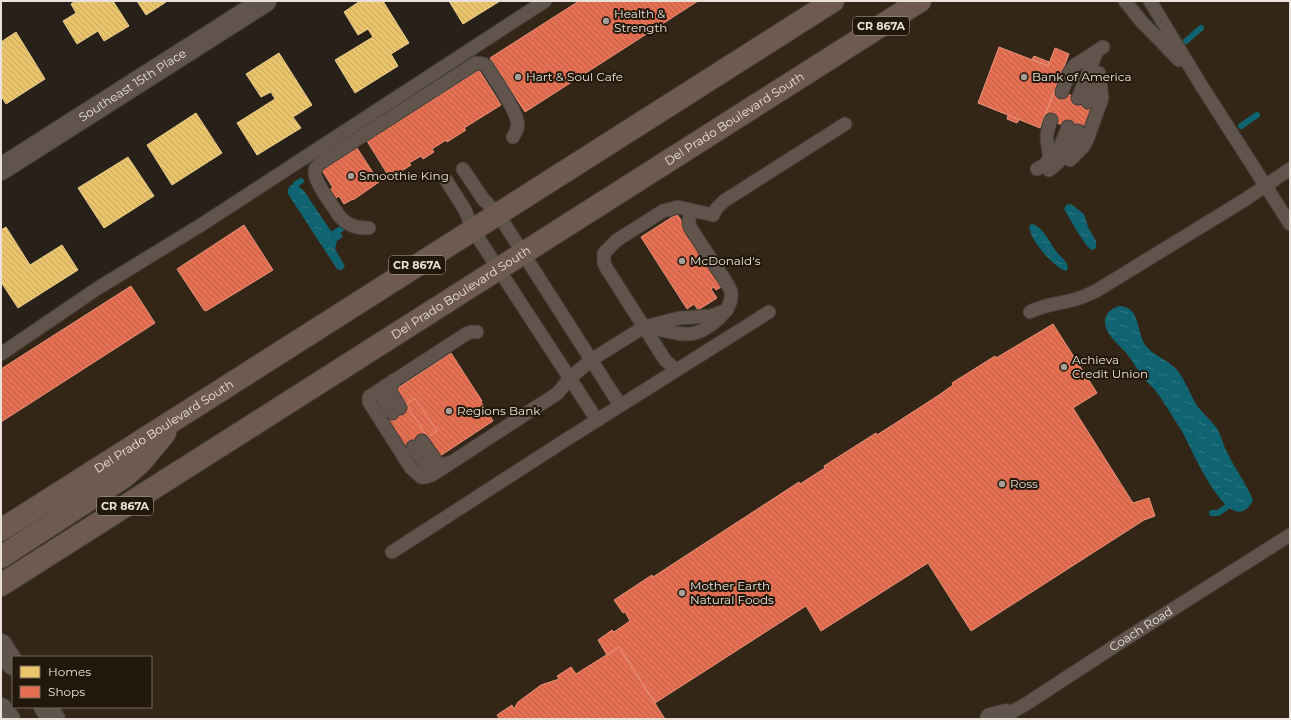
<svg xmlns="http://www.w3.org/2000/svg" width="1291" height="720" font-family="Montserrat,sans-serif">
  <style>
    .built { fill: #342616; fill-rule: evenodd }
    .water { fill: url(#water-ripples) }
    .homes { fill: url(#homes-back-hatch); stroke: #e9cd8c }
    .shops { fill: url(#shops-back-hatch); stroke: #e8927a }
    .lines { fill: none; stroke-linecap: round; stroke-linejoin: round }
    .stream { stroke: #106370; stroke-width: 6 }
    .lane-casing { stroke: #413c36; stroke-width: 15 }
    .street-casing { stroke: #413c36; stroke-width: 24 }
    .primary-casing { stroke: #413c36; stroke-width: 24 }
    .lane { stroke: #61544c; stroke-width: 13 }
    .street { stroke: #61544c; stroke-width: 22 }
    .primary { stroke: #6e5a4f; stroke-width: 22 }
    .poi-dot { fill: #a69e97; stroke: #22170b; stroke-width: 1.5 }
    .labels { text-anchor: middle; stroke-width: 4; stroke-linejoin: round; paint-order: stroke }
    .shield { fill: #22170b; stroke: #aea59c; stroke-width: 1 }
    .shield-label { font-size: 11px; font-weight: bold; fill: #eae2da }
    .poi-label { font-size: 12px; fill: #eae2da; stroke: #22170b; text-anchor: start }
    .street-label { font-size: 12px; fill: #eae2da; stroke: #22170b }
  </style>
  <defs>
    <pattern id="water-ripples" width="26" height="14" patternUnits="userSpaceOnUse"><rect width="26" height="14" fill="#106370"/><path d="M2 4q2-2 4 0t4 0M15 11q2-2 4 0t4 0" fill="none" stroke="#337984"/></pattern>
    <pattern id="homes-back-hatch" width="6" height="6" patternUnits="userSpaceOnUse"><rect width="6" height="6" fill="#e9c46a"/><path d="M-1 5l2 2M0 0l6 6M5-1l2 2" fill="none" stroke="#c0a460"/></pattern>
    <pattern id="shops-back-hatch" width="6" height="6" patternUnits="userSpaceOnUse"><rect width="6" height="6" fill="#e76f51"/><path d="M-1 5l2 2M0 0l6 6M5-1l2 2" fill="none" stroke="#b7624c"/></pattern>
  </defs>
  <rect width="100%" height="100%" fill="#27211a"/>
  <!-- built -->
  <path class="built" d="M535 1H1290V719H1V348ZM13 657H151V707H13Z"/>
  <!-- water -->
  <path class="water" d="M296 184 304 191 337 240 335 249 345 266 342 270 337 269 288 194V189L291 185Z
    M1071 204 1084 214 1088 227 1096 241V248L1092 250 1087 246 1078 233 1064 209 1066 205Z
    M1033 224C1044 228 1049 242 1056 251 1060 257 1068 261 1068 269L1066 271C1053 267 1031 241 1029 227L1030 225Z
    M1120 306C1141 307 1136 333 1146 346 1154 356 1167 359 1177 370 1186 381 1190 395 1198 407 1203 414 1211 420 1216 427 1221 434 1223 445 1227 452 1235 469 1246 483 1253 500 1230 546 1190 443 1180 428 1172 416 1164 402 1155 390 1150 385 1145 380 1141 374 1136 368 1132 360 1127 354 1120 345 1105 335 1105 322 1104 314 1113 307 1120 306Z"/>
  <!-- homes -->
  <path class="homes" d="M75 1H113L129 26 104 41 98 31 77 44 63 21 76 13 71 4Z
    M137 1H166V2L146 15Z
    M360 1H383L409 43 391 54 398 66 355 93 335 60 373 37 368 29 358 35 344 12Z
    M449 1H500L463 24Z
    M16 32 45 79 6 104 1 96V42Z
    M279 53 312 105 293 117 301 128 257 155 237 123 275 99 271 92 261 97 246 74Z
    M196 113 222 153 172 185 147 145Z
    M128 157 154 196 104 228 78 188Z
    M6 227 30 265 62 245 78 270 18 308 1 282V230Z"/>
  <!-- shops -->
  <path class="shops" d="M579 1H698L525 112 490 58Z
    M999 47 1048 66 1055 48 1069 54 1040 128 978 103Z
    M1034 56 1049 62 1048 66 1032 59Z
    M479 70 501 105 464 128 466 130 447 142 446 140 432 149 434 152 423 159 421 156 409 163 411 165 392 177 390 174 388 175 367 141Z
    M1055 89 1098 106 1087 134 1044 118Z
    M1008 115 1019 120 1017 123 1007 119Z
    M357 148 379 182 353 200V199L344 204 339 196 335 199 329 190 333 188 322 170Z
    M677 214 723 286 716 290 714 287 711 289 717 298 698 310 694 304 687 309 641 237Z
    M244 225 273 270 206 311 204 310 177 269Z
    M131 286 155 323 1 422V369Z
    M1053 324 1097 393 1073 408 1133 503 1149 498 1155 516 1144 520 971 631 928 563 821 631 806 606 655 703 619 647 607 655 598 640 612 630 614 632 630 621 625 612 623 613 614 600 652 575 653 577 799 482 800 484 825 468 824 466 876 433 877 435 939 395 953 385 952 383 995 356 996 358Z
    M451 353 482 401 481 402 493 421 440 456 396 389Z
    M415 398 437 431 405 452 383 419Z
    M619 647 665 719H500L497 715 512 705 514 709 518 702 541 685 559 679 557 676 571 667 576 674Z"/>
  <g class="lines">
    <!-- stream -->
    <path class="stream" d="M1186 41 1201 28
      M1241 126 1257 115
      M296 184 301 181
      M333 234 341 229
      M336 238 339 236
      M1212 513H1218L1228 506"/>
    <!-- lane casing -->
    <g class="lane-casing">
      <g id="lane">
        <path d="M1125 1 1141 21 1179 60"/>
        <path d="M1150 1 1201 85 1290 224"/>
        <path d="M1062 92 1069 73 1075 65 1103 47"/>
        <path d="M1078 98 1097 51"/>
        <path d="M1088 102 1093 89 1094 75"/>
        <path d="M1050 159 1060 147 1068 127"/>
        <path d="M1070 160 1083 147 1087 140 1100 104 1102 98 1099 73"/>
        <path d="M463 169 483 199 498 214 620 405"/>
        <path d="M1037 169C1054 161 1049 155 1047 140 1046 133 1049 126 1051 120"/>
        <path d="M1049 170C1064 159 1071 148 1078 131"/>
        <path d="M446 180 465 210 473 230 597 420"/>
        <path d="M369 228C356 228 349 226 340 217 334 207 313 181 315 171 315 167 318 165 320 163L476 63 484 64 487 67C495 80 514 106 517 120 519 127 516 132 513 137"/>
        <path d="M1030 312C1042 305 1056 304 1069 301 1079 299 1087 295 1096 291L1246 199 1290 169"/>
        <path d="M650 328C660 329 679 335 689 334 706 333 734 311 731 292 729 284 721 275 717 268 708 255 699 241 690 227 688 220 689 217 693 211"/>
        <path d="M477 332H471L466 334 369 397V402L411 468 421 477H426L432 475 558 393 570 378 591 360 644 327 679 318 711 316 727 310"/>
        <path d="M1 354 98 288 201 225 545 1"/>
        <path d="M676 370 665 360 607 269 604 263V253L617 240 663 211 678 207 713 215 717 208 724 201 845 124"/>
        <path d="M394 380 389 390 400 408"/>
        <path d="M385 386C377 396 386 404 392 413"/>
        <path d="M422 441 438 464H443L452 462"/>
        <path d="M413 447 429 469 437 470 443 468"/>
        <path d="M392 552 564 441 769 312"/>
        <path id="s1" d="M1006 715 1026 704 1124 640 1290 535"/>
      </g>
    </g>
    <!-- street casing -->
    <g class="street-casing">
      <g id="street">
        <path id="s2" d="M1 169 265 1"/>
        <path d="M1 645 13 664"/>
        <path d="M45 707 54 719"/>
        <path d="M1 709 9 719"/>
        <path d="M991 719 1006 715"/>
      </g>
    </g>
    <!-- primary casing -->
    <g class="primary-casing">
      <g id="primary">
        <path id="s3" d="M1 530 833 1"/>
        <path d="M1 557 124 477 141 462 165 433"/>
        <path id="s4" d="M1 585 920 1"/>
      </g>
    </g>
    <!-- lane -->
    <use href="#lane" class="lane"/>
    <!-- street -->
    <use href="#street" class="street"/>
    <!-- primary -->
    <use href="#primary" class="primary"/>
  </g>
  <!-- markers -->
  <g class="poi-dot">
    <circle cx="606" cy="21" r="4"/>
    <circle cx="518" cy="77" r="4"/>
    <circle cx="1024" cy="77" r="4"/>
    <circle cx="351" cy="176" r="4"/>
    <circle cx="682" cy="261" r="4"/>
    <circle cx="1064" cy="367" r="4"/>
    <circle cx="449" cy="411" r="4"/>
    <circle cx="1002" cy="484" r="4"/>
    <circle cx="682" cy="593" r="4"/>
  </g>
  <g class="labels">
    <!-- shield labels -->
    <g class="shield">
      <rect x="853" y="17" width="56" height="18" rx="3"/>
      <rect x="389" y="256" width="56" height="18" rx="3"/>
      <rect x="97" y="497" width="56" height="18" rx="3"/>
    </g>
    <g class="shield-label">
      <text x="881" y="30">CR 867A</text>
      <text x="417" y="269">CR 867A</text>
      <text x="125" y="510">CR 867A</text>
    </g>
    <!-- poi labels -->
    <g class="poi-label">
      <text x="614" y="18">Health &amp;<tspan x="614" dy="14">Strength</tspan></text>
      <text x="526" y="81">Hart &amp; Soul Cafe</text>
      <text x="1032" y="81">Bank of America</text>
      <text x="359" y="180">Smoothie King</text>
      <text x="690" y="265">McDonald's</text>
      <text x="1072" y="364">Achieva<tspan x="1072" dy="14">Credit Union</tspan></text>
      <text x="457" y="415">Regions Bank</text>
      <text x="1010" y="488">Ross</text>
      <text x="690" y="590">Mother Earth<tspan x="690" dy="14">Natural Foods</tspan></text>
    </g>
    <!-- street labels -->
    <g class="street-label">
      <text dy="4" stroke="none"><textPath href="#s2" startOffset="156">Southeast 15th Place</textPath></text>
      <text dy="4" stroke="none"><textPath href="#s4" startOffset="869">Del Prado Boulevard South</textPath></text>
      <text dy="4" stroke="none"><textPath href="#s4" startOffset="545">Del Prado Boulevard South</textPath></text>
      <text dy="4" stroke="none"><textPath href="#s3" startOffset="193">Del Prado Boulevard South</textPath></text>
      <text dy="4" stroke="none"><textPath href="#s1" startOffset="160">Coach Road</textPath></text>
    </g>
  </g>
  <!-- border -->
  <rect width="1291" height="720" fill="none" stroke="#eae2da" stroke-width="4"/>
  <!-- legend -->
  <rect x="12" y="656" width="140" height="52" fill="#22170b" stroke="#72685e"/>
  <rect x="20" y="666" width="20" height="12" fill="#e9c46a" stroke="#72685e"/>
  <text x="48" y="676" font-size="12" fill="#eae2da">Homes</text>
  <rect x="20" y="686" width="20" height="12" fill="#e76f51" stroke="#72685e"/>
  <text x="48" y="696" font-size="12" fill="#eae2da">Shops</text>
</svg>
